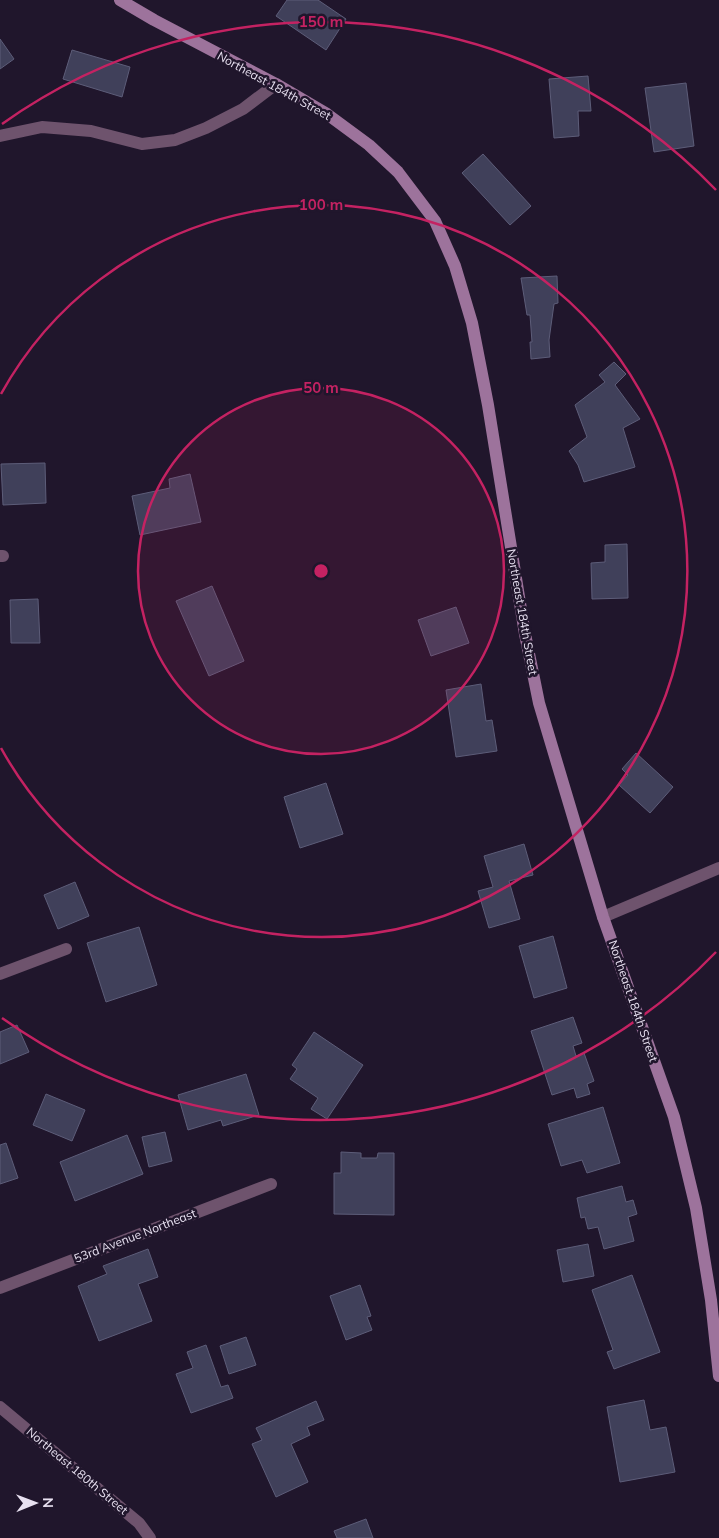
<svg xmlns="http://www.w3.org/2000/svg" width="719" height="1538" font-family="Mulish,sans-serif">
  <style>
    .building { fill: #40405a; stroke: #5d5d79 }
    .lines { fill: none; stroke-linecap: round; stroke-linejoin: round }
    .street { stroke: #6e536d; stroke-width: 12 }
    .secondary { stroke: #9d739c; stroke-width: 12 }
    .ring { fill: none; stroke: #c42262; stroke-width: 2.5 }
    .labels { text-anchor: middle; stroke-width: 5; stroke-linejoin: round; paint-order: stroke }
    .street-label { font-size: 12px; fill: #e8e1f1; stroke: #20162c }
    .centre { fill: #c42262; stroke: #20162c; stroke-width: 2.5 }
    .ring-label { font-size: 15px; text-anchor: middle; font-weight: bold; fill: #c42262; stroke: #20162c; stroke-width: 5; stroke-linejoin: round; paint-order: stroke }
  </style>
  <rect width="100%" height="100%" fill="#20162c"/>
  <!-- building -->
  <path class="building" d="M287 0H318L346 19 326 50 276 16Z
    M0 39 14 59 0 69Z
    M72 50 130 67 122 97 63 79Z
    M588 76 591 111H578L579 136 554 138 549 79Z
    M686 83 694 146 654 152 645 88Z
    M483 154 531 206 510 225 462 173Z
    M557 276 558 303 554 304 549 340 550 357 531 359 530 342H532L530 315H527L521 278Z
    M614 362 626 374 615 385 640 419 623 428 635 467 584 482 578 465 569 451 587 437 575 405 605 382 599 375Z
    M45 463 46 503 3 505 1 464Z
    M190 474 201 522 140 535 132 496 170 488 169 479Z
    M627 544 628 598 592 599 591 563 605 562V545Z
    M212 586 244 661 209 676 176 601Z
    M38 599 40 643H11L10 600Z
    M456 607 469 643 431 656 418 620Z
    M481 684 486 721 492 720 497 751 456 757 446 690Z
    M636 753 673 787 650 813 619 785 628 775 622 769Z
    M326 783 343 834 300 848 284 797Z
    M524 844 533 875 509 881 520 919 489 928 478 891 493 887 484 856Z
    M75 882 89 916 58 929 44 895Z
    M139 927 157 985 106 1002 87 943Z
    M553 936 567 988 534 998 519 946Z
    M573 1017 582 1043 573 1046 576 1056 584 1053 594 1081 587 1084 590 1094 577 1098 574 1088 552 1095 531 1031Z
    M17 1025 29 1052 0 1064V1032Z
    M314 1032 363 1065 327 1119 311 1109 318 1098 290 1079 297 1069 292 1065Z
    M246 1074 259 1115 223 1126 221 1120 188 1130 178 1095Z
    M46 1094 85 1110 72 1141 33 1125Z
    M603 1107 620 1163 587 1173 582 1160 561 1166 548 1124Z
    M165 1132 172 1161 149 1167 142 1137Z
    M127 1135 143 1174 75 1201 60 1162Z
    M6 1143 18 1178 0 1184V1145Z
    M341 1152 361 1153V1158H377L378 1153H394V1215L334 1214V1173H341Z
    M622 1186 626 1202 633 1200 637 1214 628 1217 634 1241 604 1249 598 1227 588 1229 585 1217 581 1218 577 1198Z
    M588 1244 594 1276 563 1282 557 1250Z
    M148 1249 158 1277 138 1284 152 1321 99 1341 78 1286 107 1274 103 1266Z
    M632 1275 660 1352 614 1369 607 1352 613 1350 592 1290Z
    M360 1285 371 1316 367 1317 372 1330 346 1340 330 1296Z
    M246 1337 256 1365 229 1374 220 1346Z
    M206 1345 221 1387 228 1385 233 1398 191 1413 176 1374 193 1368 187 1352Z
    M644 1400 650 1430 666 1427 675 1472 620 1482 607 1407Z
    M316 1401 324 1420 307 1427 310 1435 291 1444 308 1482 276 1497 252 1444 262 1440 256 1428Z
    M366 1519 373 1538H337L334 1531Z"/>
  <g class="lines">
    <!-- street -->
    <path class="street" d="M0 136 42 127 91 131 142 144 175 140 206 128 243 109 276 84
      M0 556H3
      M603 917 719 868
      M0 974 66 949
      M0 1288 271 1184
      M0 1407 139 1523 150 1538"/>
    <!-- secondary -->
    <path class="secondary" d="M120 0 154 20 276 84 327 114 369 145 398 172 435 221 455 266 472 323 488 405 525 634 539 703 603 917 674 1117 696 1208 711 1300 719 1376"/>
  </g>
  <!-- distance rings -->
  <circle cx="321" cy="571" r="183" fill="#c42262" fill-opacity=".12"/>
  <g class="ring">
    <circle cx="321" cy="571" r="183"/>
    <path d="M1 394A366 366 0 1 1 1 748"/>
    <path d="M716 952A549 549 0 0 1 2 1018M2 124A549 549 0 0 1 716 190"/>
  </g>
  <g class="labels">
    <!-- street labels -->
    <g class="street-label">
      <text transform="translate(274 86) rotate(29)" y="4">Northeast 184th Street</text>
      <text transform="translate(522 612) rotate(80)" y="4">Northeast 184th Street</text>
      <text transform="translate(633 1001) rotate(71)" y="4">Northeast 184th Street</text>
      <text transform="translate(135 1236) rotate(-21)" y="4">53rd Avenue Northeast</text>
      <text transform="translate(77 1471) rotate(40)" y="4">Northeast 180th Street</text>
    </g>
  </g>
  <circle cx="321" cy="571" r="8" class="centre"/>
  <g class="ring-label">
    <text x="321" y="27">150 m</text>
    <text x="321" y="210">100 m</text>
    <text x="321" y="393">50 m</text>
  </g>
  <!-- north arrow -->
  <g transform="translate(35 1503) rotate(89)" stroke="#20162c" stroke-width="4" paint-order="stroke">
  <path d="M0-4L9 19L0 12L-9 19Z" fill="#e8e1f1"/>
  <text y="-8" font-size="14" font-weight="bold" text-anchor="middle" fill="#e8e1f1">N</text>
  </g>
</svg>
